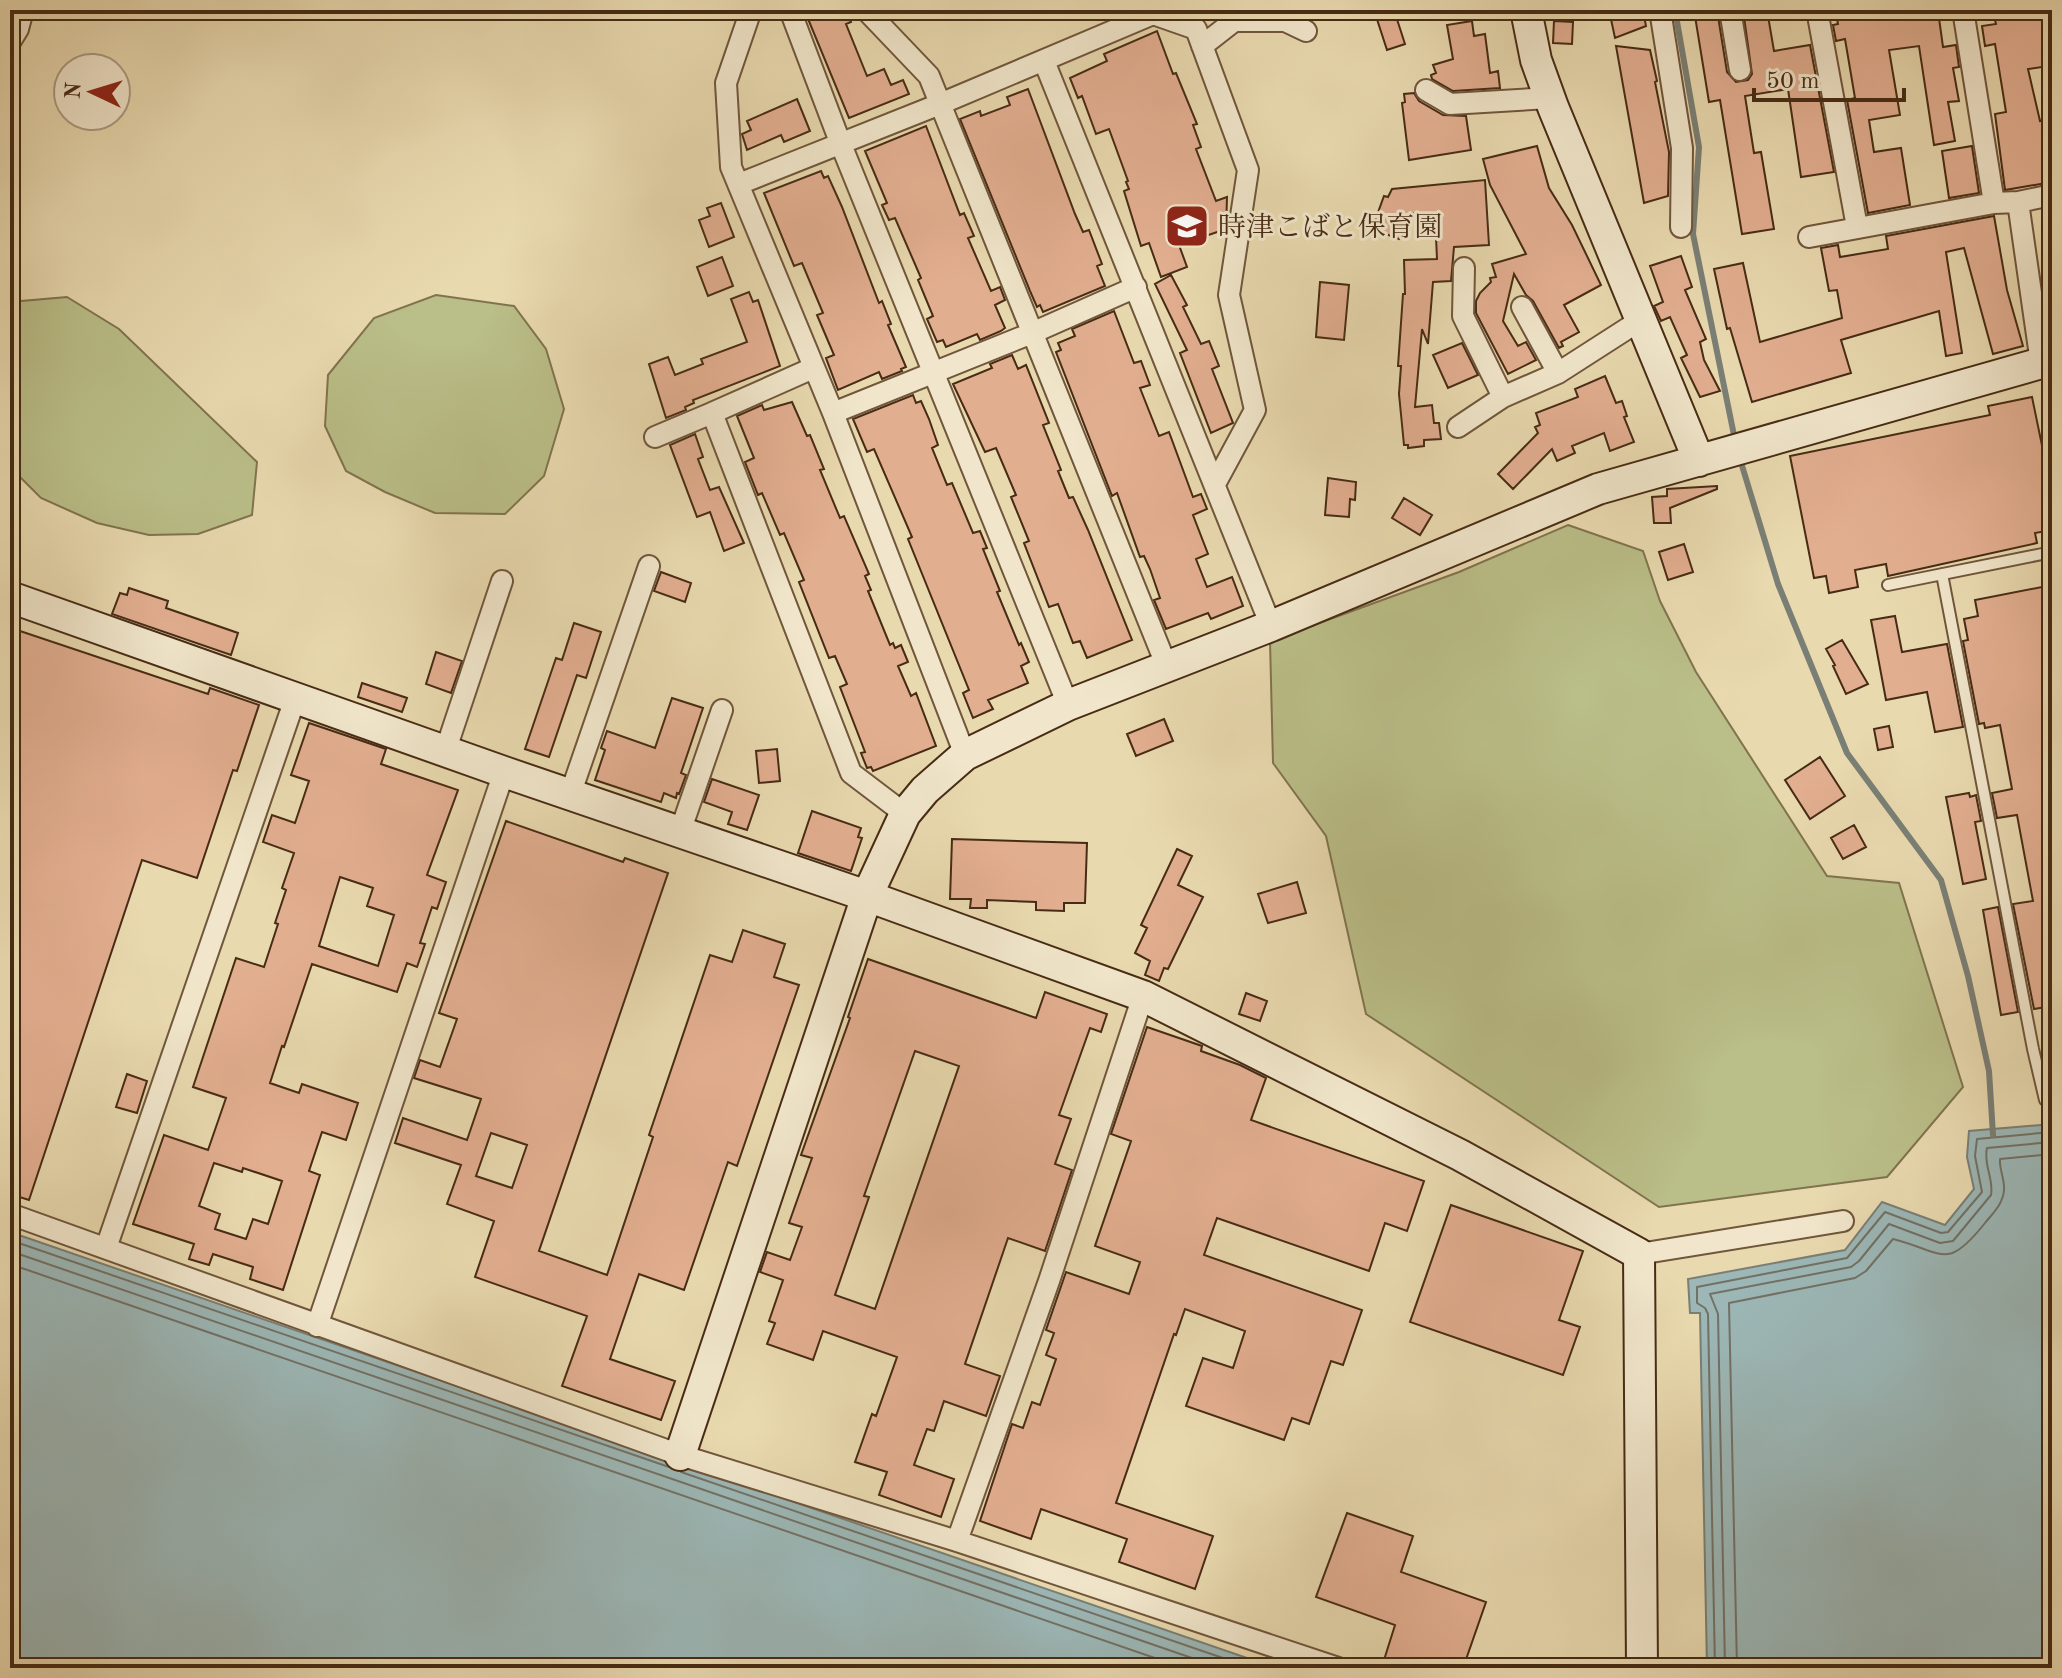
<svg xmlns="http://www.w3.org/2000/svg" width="2062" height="1678" font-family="'Old Standard TT','Noto Serif JP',serif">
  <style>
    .green { fill: #babe88; stroke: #80744e; stroke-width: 2 }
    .water { fill: #9cb7b6; stroke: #7a7f75; stroke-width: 2 }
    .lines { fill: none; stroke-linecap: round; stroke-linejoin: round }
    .shore { stroke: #727165; stroke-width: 2 }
    .stream { stroke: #7a7f75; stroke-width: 6 }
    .building { fill: #e2ae90; stroke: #472b14; stroke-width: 2; fill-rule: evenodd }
    .lane-casing { stroke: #70563b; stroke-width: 14 }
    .street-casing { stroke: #70563b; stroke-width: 24 }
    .secondary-casing { stroke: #472b14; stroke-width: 34 }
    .lane { stroke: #f1e6cb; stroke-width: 10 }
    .street { stroke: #f1e6cb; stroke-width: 20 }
    .secondary { stroke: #f1e6cb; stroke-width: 30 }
    .labels { text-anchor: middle; stroke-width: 6; stroke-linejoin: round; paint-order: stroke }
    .poi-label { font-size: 28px; fill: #472b14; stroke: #f1e6cb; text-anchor: start }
  </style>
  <rect width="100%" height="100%" fill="#e9d9af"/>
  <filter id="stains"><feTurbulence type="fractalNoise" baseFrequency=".0025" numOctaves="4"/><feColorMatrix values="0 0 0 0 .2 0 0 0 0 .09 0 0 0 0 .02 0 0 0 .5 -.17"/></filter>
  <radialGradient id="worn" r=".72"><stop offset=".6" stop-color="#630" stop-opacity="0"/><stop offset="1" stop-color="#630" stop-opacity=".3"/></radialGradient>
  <!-- green -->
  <path class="green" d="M436 295 514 306 546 349 564 409 544 476 505 514 435 513 385 492 346 471 325 426 328 375 374 318Z
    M67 297 119 329 257 462 252 515 198 534 149 535 97 523 41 498 10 467V302Z
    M1568 525 1643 551 1660 601 1696 672 1827 876 1899 883 1963 1087 1887 1177 1659 1207 1366 1014 1326 836 1273 763 1270 641 1459 572Z"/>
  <!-- water -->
  <path class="water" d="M2052 1124V1668H1707L1700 1313H1690L1688 1279 1845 1250 1882 1202 1945 1225 1974 1189 1967 1157 1969 1131Z
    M10 1232 1276 1668H10Z"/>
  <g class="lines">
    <!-- shore -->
    <path class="shore" d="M10 1240 669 1467
      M10 1251 1221 1668
      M10 1264 1184 1668
      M681 1472 1252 1668
      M1715 1668 1708 1314 1705 1308 1697 1303V1287L1847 1258 1885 1212 1941 1233 1948 1232 1982 1192 1975 1156 1977 1139 2052 1132
      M1725 1668 1718 1314 1710 1294 1851 1267 1859 1261 1889 1224 1940 1243 1953 1241 1991 1195C1994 1179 1983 1164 1987 1148L2052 1142
      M1737 1668 1729 1303 1855 1278 1866 1271 1893 1239C1944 1252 1946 1272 1985 1223 1993 1213 2003 1204 2004 1190 2005 1180 1999 1169 2000 1159L2052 1154"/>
    <!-- stream -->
    <path class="stream" d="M1675 10 1699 147 1693 234 1735 440
      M1740 459 1778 584 1847 753 1941 880 1968 976 1989 1071 1993 1135"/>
  </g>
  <!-- building -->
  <path class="building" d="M816 10H846L851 22 846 24 867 76 884 69 891 85 903 80 909 94 849 118 806 14Z
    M1374 10H1394L1405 44 1387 50Z
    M1609 10H1643L1646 26 1615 38Z
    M1694 10H1717L1727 72 1736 82 1748 80 1752 74 1743 10H1767L1774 51 1810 45 1834 172 1801 177 1788 89 1745 96 1754 153 1761 152 1774 229 1742 234 1720 100 1709 102Z
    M1835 10H1921V14L1938 11 1943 47 1956 45 1959 67 1953 68 1959 101 1948 102 1955 141 1934 145 1919 46 1889 50 1900 115 1869 120 1874 152 1901 148 1910 205 1868 213 1847 100 1855 98 1845 39 1836 41 1833 25 1838 24Z
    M2032 10H2052V35L2045 36 2049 66 2028 69 2040 121 2052 119V182L2005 190 1995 114 2006 112 1995 44 1985 46 1982 26 1996 24 1994 16Z
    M1472 21 1474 36 1485 34 1490 73 1498 71 1500 88 1453 91 1432 79 1431 75 1436 73 1433 65 1453 59 1447 25Z
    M1554 21 1573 22 1572 44 1553 43Z
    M1157 31 1173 74 1176 73 1197 124 1193 125 1201 147 1196 149 1216 201 1227 197 1226 229 1179 245 1187 267 1161 277 1149 243 1141 246 1124 191 1129 189 1126 182 1128 181 1109 129 1096 134 1082 96 1078 98 1070 78 1107 61 1104 54Z
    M1616 46 1650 50 1657 81 1655 82 1669 152 1668 196 1644 203Z
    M1028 89 1075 214 1083 232 1089 230 1102 264 1097 266 1105 286 1043 312 1040 305 1037 307 1030 291 960 119 980 111 981 116 1010 105 1007 97Z
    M1414 93 1419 101 1443 115 1466 116 1471 150 1409 160 1402 103 1405 102 1404 94Z
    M797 99 810 131 784 142 781 135 747 150 742 134 751 130 747 121Z
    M926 126 960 215 964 213 974 236 968 238 991 291 1000 287 1005 300 995 305 1005 328 1001 331 980 340 977 334 946 347 943 340 937 342 927 319 933 316 918 280 921 278 895 218 889 220 882 205 887 203 865 151Z
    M1537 146 1549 188 1572 225 1601 285 1564 305 1579 332 1561 342 1563 346 1559 348 1533 301 1526 295 1514 274 1503 321 1518 346 1526 342 1536 360 1508 374 1476 313V301L1480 293 1491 282 1490 278 1496 277 1492 264 1526 254 1490 185 1483 159Z
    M1972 146 1979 193 1949 198 1942 151Z
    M821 171 824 178 828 176 842 207 879 303 882 301 891 324 888 325 906 367 901 369 902 371 882 379 879 372 838 390 826 358 834 355 817 315 823 313 802 263 794 266 764 193Z
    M1485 180 1489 245 1454 247 1451 281 1433 282 1428 344 1422 329 1415 407 1432 405 1434 423H1439L1441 439 1424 440V446L1408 448V445H1404L1399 394 1401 366H1398L1403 294H1405L1404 260 1437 259 1435 215 1409 213 1399 239 1372 229 1384 196 1388 197 1392 189Z
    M721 203 734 237 709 247 699 220 710 216 707 208Z
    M1994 216 2007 290 2023 346 1993 354 1964 248 1946 252 1962 353 1946 356 1939 311 1841 340 1851 373 1752 402 1730 328 1727 329 1714 269 1743 263 1760 342 1842 318 1837 290 1829 291 1821 248 1838 245 1840 257 1888 249 1886 236Z
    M1681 256 1692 287 1685 290 1706 339 1700 342 1704 360 1720 391 1700 397 1681 358 1687 355 1670 317 1661 321 1654 306 1663 302 1650 266Z
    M722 257 733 286 708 296 697 267Z
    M1171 275 1187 305 1183 307 1201 344 1209 341 1219 366 1212 369 1233 423 1211 433 1180 353 1187 350 1155 284Z
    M1320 282 1349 285 1344 340 1316 337Z
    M749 292 753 302 758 300 780 366 693 400 694 403 685 407 686 410 666 418 649 364 668 357 675 375 703 364 701 359 747 342 731 299Z
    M1114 311 1134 363 1141 361 1150 385 1140 388 1159 436 1169 432 1193 497 1201 494 1207 509 1193 515 1208 554 1196 559 1207 587 1232 577 1243 606 1211 619 1208 613 1166 629 1154 600 1160 598 1150 569 1144 556 1140 557 1117 493 1112 496 1056 352 1061 350 1058 343 1075 336 1072 329Z
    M1462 343 1478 375 1448 388 1433 355Z
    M1012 355 1018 369 1026 365 1049 423 1043 425 1061 470 1058 471 1069 498 1073 497 1088 530 1132 640 1087 658 1080 641 1073 643 1058 604 1049 607 1024 543 1029 541 1011 497 1016 495 996 448 985 452 953 384 992 368 990 364Z
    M1605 376 1616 403 1622 401 1627 416 1624 417 1634 442 1610 451 1604 433 1572 446 1575 453 1557 461 1552 449 1513 489 1498 474 1538 433 1535 427 1540 425 1536 413 1578 397 1575 389Z
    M913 395 916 403 921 401 929 419 938 445 932 448 947 485 952 483 973 533 980 531 987 548 983 549 1000 591 997 592 1019 645 1021 643 1029 662 1021 666 1028 683 988 700 993 709 973 718 963 693 969 690 908 539 912 537 874 449 867 452 853 419Z
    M2032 397 2052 494V530L2035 533 2037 543 1888 576 1886 564 1855 570 1858 587 1829 593 1826 576 1814 578 1790 456 1990 415 1988 406Z
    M792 402 807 436 810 435 824 469 820 470 840 518 844 516 869 574 865 576 871 590 868 591 890 645 893 643 895 648 901 645 908 662 898 666 911 696 916 693 936 746 873 771 871 767 867 768 861 753 865 752 840 687 847 684 835 656 829 658 799 582 804 580 784 533 780 535 762 493 758 495 745 462 754 458 737 416 762 405 764 410Z
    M695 434 703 457 698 459 710 490 719 487 744 543 724 551 710 512 697 517 670 445Z
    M1328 478 1356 482 1355 500 1350 499 1349 517 1325 515Z
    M1717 486V489L1670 508 1671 523H1654L1652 497 1667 496V489Z
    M1404 498 1432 515 1420 535 1392 518Z
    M1684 544 1693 572 1668 580 1659 552Z
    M661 572 691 583 685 602 654 591Z
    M2052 585V1006L2034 1009 2013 904 2033 901 2017 815 1997 818 1992 793 2012 789 2000 725 1985 728 1984 723 1979 724 1963 641 1968 640 1964 619 1978 616 1975 600Z
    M129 588 168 601 166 608 238 633 231 655 112 614 120 593 127 595Z
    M1895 616 1902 652 1947 644 1963 727 1935 732 1927 692 1886 700 1871 620Z
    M574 623 601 632 586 678 577 675 549 757 525 749 556 658 562 660Z
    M14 629 208 694 210 688 259 705 237 771 233 770 197 878 142 860 29 1200 10 1194V639Z
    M1842 640 1868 684 1846 694 1833 666 1835 665 1826 649Z
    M436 652 462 661 451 693 426 684Z
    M362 683 407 698 402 712 358 697Z
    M672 698 703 708 681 773 686 775 679 794 677 793 676 798 664 793 661 802 595 780 605 750 601 748 607 731 655 748Z
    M1164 719 1173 741 1136 756 1127 734Z
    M309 723 386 749 381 764 458 790 427 875 446 882 437 909 432 907 420 943 425 944 417 967 407 963 397 992 312 964 284 1047 282 1046 270 1083 299 1093 302 1084 358 1103 346 1140 322 1132 309 1171 320 1175 283 1290 250 1279 253 1267 213 1254 209 1265 189 1259 194 1244 133 1224 164 1135 208 1150 226 1098 193 1087 236 958 264 967 278 924 275 923 286 890 282 888 294 853 263 842 272 815 295 823 309 781 291 775ZM340 877 373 888 367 906 394 915 378 966 319 946ZM214 1163 242 1172 243 1168 282 1181 268 1224 253 1219 246 1239 215 1229 220 1214 199 1206Z
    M1889 726 1893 747 1878 750 1874 729Z
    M777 749 780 781 759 783 756 751Z
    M1820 757 1845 796 1810 819 1785 780Z
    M712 779 759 795 747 830 728 824 732 812 704 802Z
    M1969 793 1970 797 1976 795 1981 821 1975 822 1986 879 1963 884 1946 797Z
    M812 811 861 828 858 837 862 838 851 871 798 853Z
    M506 821 623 862 625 858 668 873 539 1251 607 1275 653 1137 649 1135 710 955 732 962 743 930 785 944 774 977 799 985 737 1166 728 1162 684 1290 639 1274 610 1359 675 1381 661 1420 562 1386 587 1316 475 1277 494 1221 447 1204 461 1165 395 1143 403 1118 467 1140 481 1099 414 1078 420 1060 440 1067 457 1019 439 1013ZM491 1133 527 1145 512 1188 476 1176Z
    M1854 825 1866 847 1843 859 1831 838Z
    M952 839 1087 843 1085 903H1064V911L1036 910V902L987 900V908H970L971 899H950Z
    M1177 849 1192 856 1178 885 1203 897 1168 969 1164 968 1159 981 1145 975 1150 961 1135 953 1147 928 1141 925Z
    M1297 882 1306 913 1268 923 1258 894Z
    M1998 907 2018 1012 2001 1015 1983 910Z
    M868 959 1036 1018 1045 992 1107 1014 1101 1032 1090 1028 1059 1115 1071 1119 1055 1164 1072 1170 1045 1251 1008 1238 965 1364 1000 1376 986 1416 944 1401 934 1431 927 1429 914 1465 954 1479 941 1517 879 1495 887 1472 855 1462 872 1414 876 1416 897 1357 823 1331 813 1360 767 1344 775 1323 769 1321 783 1280 760 1272 767 1252 790 1260 802 1227 789 1223 812 1158 801 1155 850 1018 848 1017ZM915 1051 959 1066 875 1309 835 1295 869 1197 864 1196Z
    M1246 993 1267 1001 1260 1021 1239 1014Z
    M1147 1027 1202 1046 1201 1051 1240 1065 1266 1078 1251 1120 1424 1181 1407 1231 1385 1223 1369 1271 1217 1218 1204 1255 1362 1310 1343 1365 1331 1361 1309 1424 1292 1418 1284 1440 1186 1406 1203 1358 1233 1368 1245 1331 1185 1309 1176 1335 1174 1334 1116 1503 1213 1536 1195 1589 1119 1562 1127 1539 1041 1509 1031 1539 980 1521 1012 1424 1023 1428 1032 1402 1040 1405 1056 1359 1046 1355 1054 1333 1046 1330 1066 1272 1129 1294 1140 1262 1095 1246 1131 1141 1111 1134Z
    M127 1074 147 1081 137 1113 116 1107Z
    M1451 1205 1583 1251 1559 1320 1580 1327 1563 1375 1410 1322Z
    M1347 1513 1413 1536 1401 1572 1486 1602 1463 1668H1408L1384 1660 1395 1625 1316 1597Z"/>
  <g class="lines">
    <!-- lane casing -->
    <g class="lane-casing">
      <path id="lane" d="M1942 574 2033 1049 2045 1100 2052 1098
        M1888 585 2052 552"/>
    </g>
    <!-- street casing -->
    <g class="street-casing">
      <path id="street" d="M751 10 726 83 731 167 833 413 965 755
        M790 10 840 142 1068 705
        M866 10 929 76 1167 667
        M1660 10 1682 148 1681 227
        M1730 10 1740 70
        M1817 10 1857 227
        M1963 10 1994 203
        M10 42 18 29 23 10
        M1202 46 1234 21H1285L1306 31
        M1044 61 1271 626
        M1426 90 1450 104 1550 98
        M739 184 940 104 1153 14 1196 29 1248 170 1229 295 1255 410 1215 484
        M2018 202 2052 195
        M1809 237 1994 203 2018 202 2041 363
        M1464 268 1463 316 1503 397
        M1522 307 1558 373
        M813 368 712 413 851 773 905 814
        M833 413 1032 333 1136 287
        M1458 427 1503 397 1558 373 1639 321
        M655 437 712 413
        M445 752 502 581
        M570 795 649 566
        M680 832 722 710
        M10 1214 680 1455 957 1541 1338 1668
        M106 1248 295 699
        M1639 1254 1843 1221
        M317 1326 504 772
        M957 1541 1049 1281 1143 996"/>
    </g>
    <!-- secondary casing -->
    <g class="secondary-casing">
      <path id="secondary" d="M1526 10 1536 60 1553 107 1699 461
        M10 597 504 772 867 896 1143 996 1460 1155 1639 1254 1642 1668
        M680 1455 867 896 905 814 925 790 965 755 1068 705 1271 626 1598 489 2052 360"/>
    </g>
    <!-- lane -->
    <use href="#lane" class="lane"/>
    <!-- street -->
    <use href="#street" class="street"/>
    <!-- secondary -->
    <use href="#secondary" class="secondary"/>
  </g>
  <!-- icons -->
  <defs>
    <g id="school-square" transform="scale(2.3)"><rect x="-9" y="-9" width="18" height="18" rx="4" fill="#8f2418" stroke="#f1e6cb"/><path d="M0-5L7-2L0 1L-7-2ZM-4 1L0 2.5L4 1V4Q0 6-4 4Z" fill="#fff"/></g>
  </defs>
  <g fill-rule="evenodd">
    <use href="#school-square" x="1187" y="226"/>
  </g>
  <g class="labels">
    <!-- poi labels -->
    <g class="poi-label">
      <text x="1218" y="236">時津こばと保育園</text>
    </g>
  </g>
  <!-- margin -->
  <rect width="2062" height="1678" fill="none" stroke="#e9d9af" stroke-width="40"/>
  <rect x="12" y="12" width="2038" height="1654" fill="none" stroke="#472b14" stroke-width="4"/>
  <rect x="20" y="20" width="2022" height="1638" fill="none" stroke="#472b14" stroke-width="2"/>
  <!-- north arrow -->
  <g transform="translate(92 92) rotate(274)"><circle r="38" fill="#f1e6cb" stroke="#ad9b82" stroke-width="2"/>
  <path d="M0-6L14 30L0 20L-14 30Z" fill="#8f2418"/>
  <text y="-12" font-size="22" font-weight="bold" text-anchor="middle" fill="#472b14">N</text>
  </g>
  <!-- scale -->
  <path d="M1754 88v12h150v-12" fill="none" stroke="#472b14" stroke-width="4"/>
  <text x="1766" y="88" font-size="24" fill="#472b14" stroke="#f1e6cb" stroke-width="6" paint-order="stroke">50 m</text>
  <rect width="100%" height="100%" filter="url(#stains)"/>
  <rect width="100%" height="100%" fill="url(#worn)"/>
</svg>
